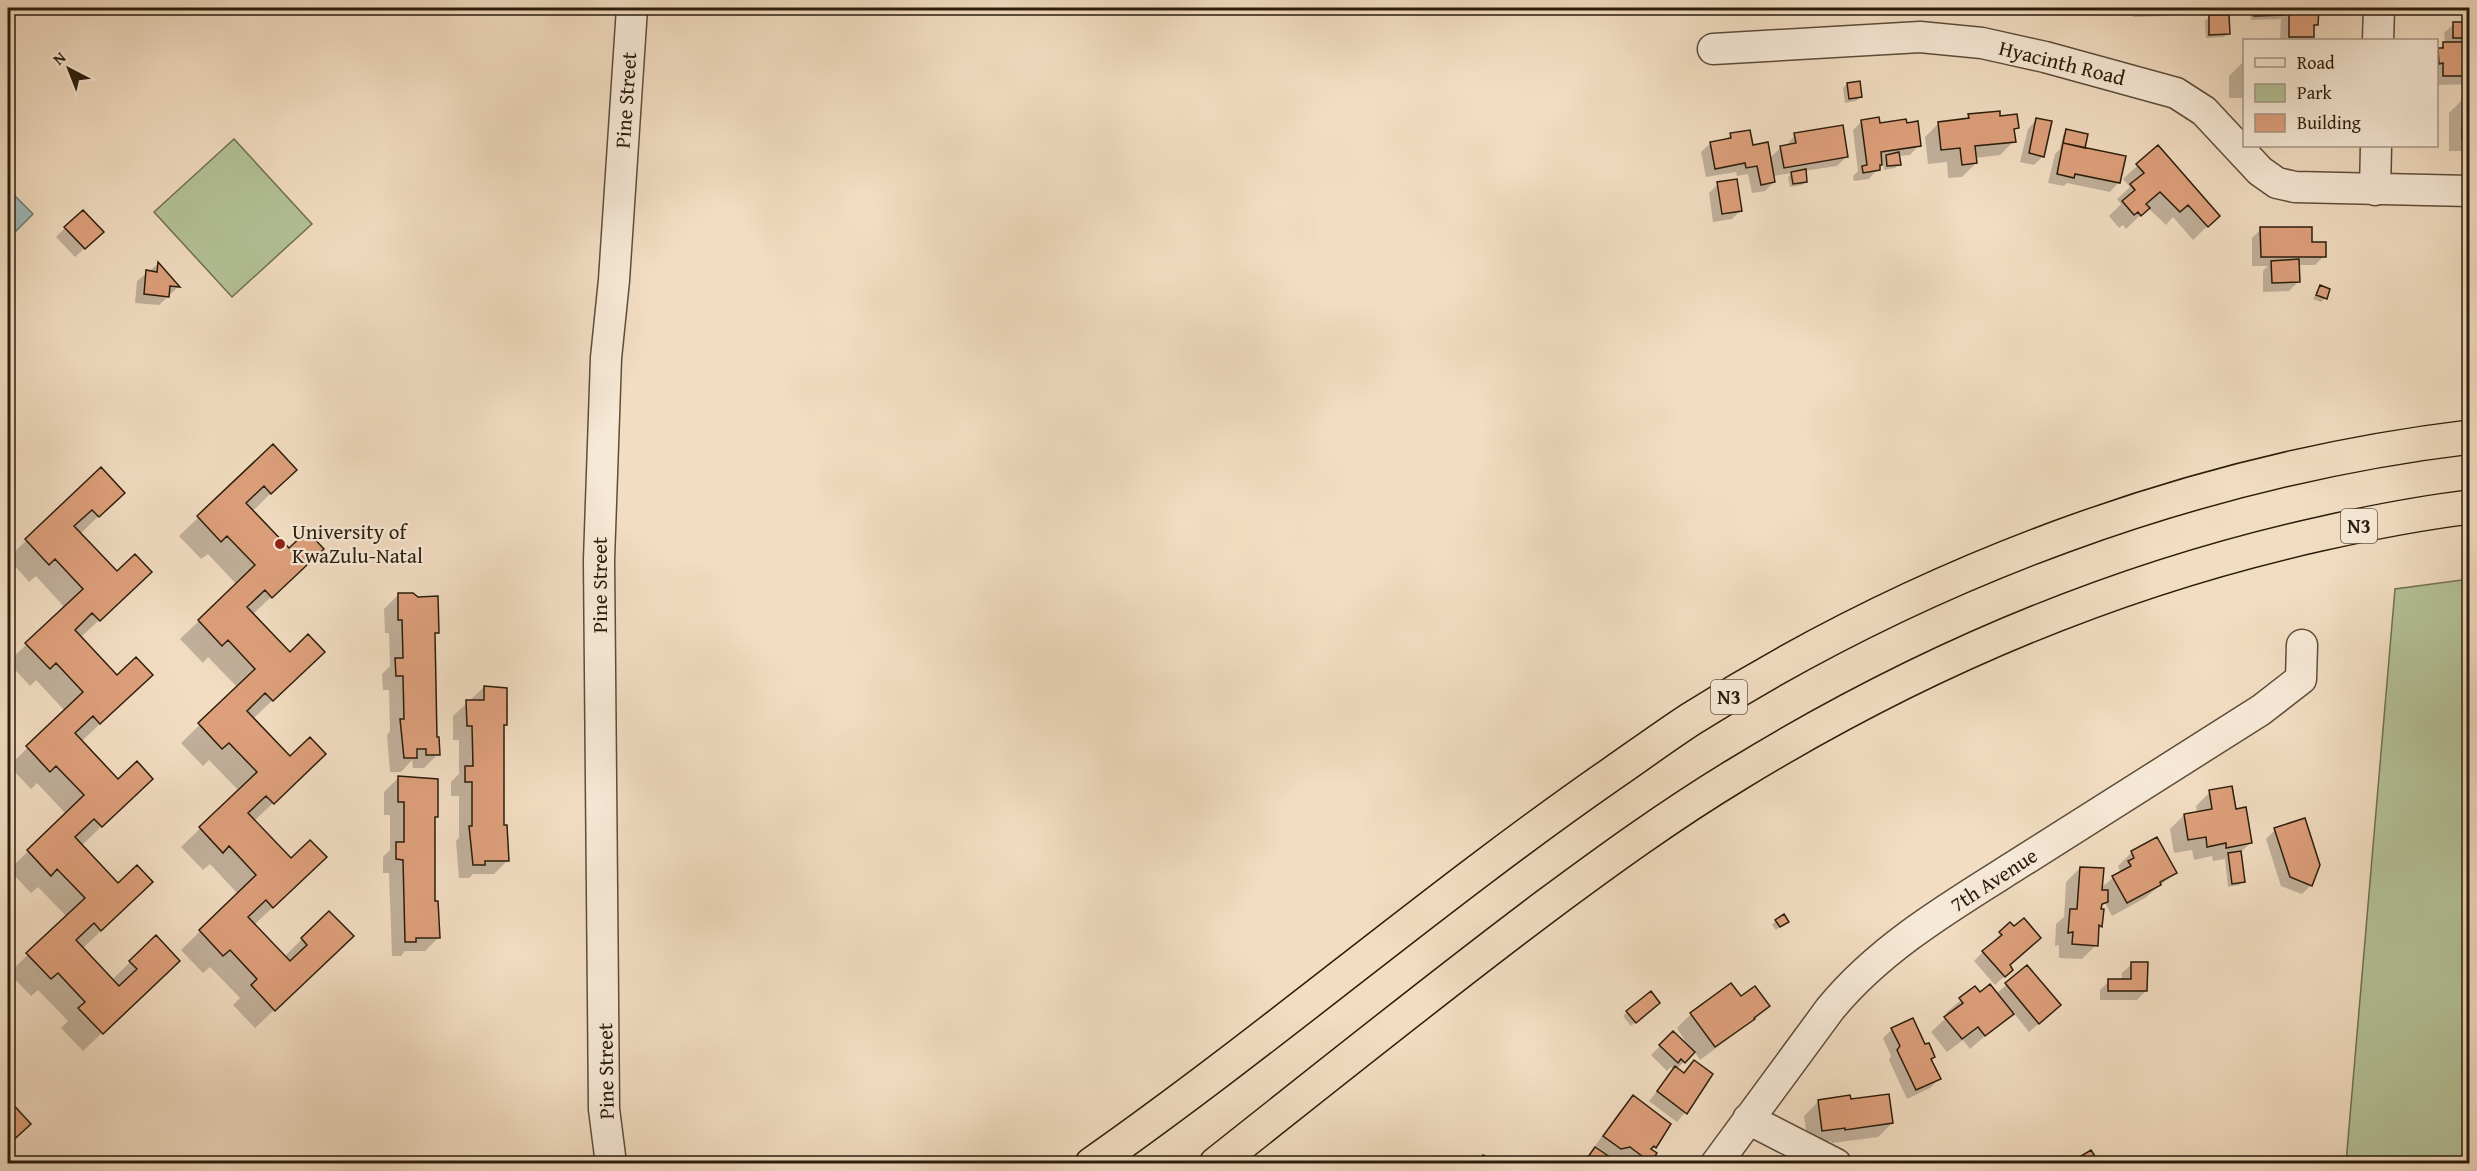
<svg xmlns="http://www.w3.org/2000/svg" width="2477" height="1171" font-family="'Gentium Book Plus',serif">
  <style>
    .green { fill: #b4c298; stroke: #707052; stroke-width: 1.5 }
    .water { fill: #9ebabb; stroke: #707b75; stroke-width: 1.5 }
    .shadow { fill: #0003 }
    .building { fill: #dea07c; stroke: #2b1d0b; stroke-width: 1.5 }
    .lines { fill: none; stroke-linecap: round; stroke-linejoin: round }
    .minor-casing { stroke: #5d4d39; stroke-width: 33 }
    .highway-casing { stroke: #2b1d0b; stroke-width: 36 }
    .minor { stroke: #f7e9d7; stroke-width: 30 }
    .highway { stroke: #f2ddc2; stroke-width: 33 }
    .poi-dot { fill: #8f2418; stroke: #f7e9d7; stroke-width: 2 }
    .labels { text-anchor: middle; stroke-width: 4.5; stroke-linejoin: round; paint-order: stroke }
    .shield { fill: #f7e9d7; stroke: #685a48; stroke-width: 1.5 }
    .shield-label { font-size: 20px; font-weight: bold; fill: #2b1d0b }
    .street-label { font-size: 21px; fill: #2b1d0b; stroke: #f7e9d7 }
    .poi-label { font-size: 21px; fill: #2b1d0b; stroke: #f7e9d7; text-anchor: start }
  </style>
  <rect width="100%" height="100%" fill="#f2ddc2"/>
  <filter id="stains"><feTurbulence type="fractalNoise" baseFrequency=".00333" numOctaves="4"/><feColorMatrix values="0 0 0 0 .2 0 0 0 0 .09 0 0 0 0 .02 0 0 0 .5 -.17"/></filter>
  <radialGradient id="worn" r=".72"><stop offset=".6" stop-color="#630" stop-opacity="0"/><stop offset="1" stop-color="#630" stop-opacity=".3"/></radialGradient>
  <!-- green -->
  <path class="green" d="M234 139 312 224 232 297 154 212Z
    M2469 579V1163H2346L2395 589Z"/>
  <!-- water -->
  <path class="water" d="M8 189 33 214 8 239Z"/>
  <!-- shadow -->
  <path class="shadow" d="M2132 8H2174L2166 16 2133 17Z
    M2201 8H2234L2225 16 2228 33 2224 37 2206 38 2205 21 2212 14H2201Z
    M2250 8H2317V25L2313 28V36L2309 40H2280L2281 19 2251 20Z
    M2434 8H2467L2461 14H2434Z
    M2454 24H2470V84L2436 85V51L2445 44 2444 33Z
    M2243 62H2244V98H2229V76Z
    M1847 84 1860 97 1856 101 1845 103 1843 88Z
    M2463 99H2470V151H2449V113Z
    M1969 116 1999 118 2017 128 2013 132 2014 141 2000 155 1975 158 1976 163 1962 177 1948 178 1947 162 1928 164 1925 137 1939 123 1964 120Z
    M2037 119 2043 156 2034 165 2020 162 2028 129Z
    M1862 121 1878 124 1919 145 1910 155 1898 156 1899 164 1895 168 1884 170 1883 162 1869 179 1854 181 1853 176 1858 171 1853 130Z
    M2067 131 2119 182 2110 192 2067 183 2064 186 2048 183 2055 154 2060 149 2063 135Z
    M1731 135 1769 159 1781 147 1786 146 1795 135 1846 157 1837 166 1804 171 1806 181 1802 185 1790 187 1788 177 1792 173 1773 176 1774 182 1765 191 1752 193 1748 174 1737 176 1736 172 1706 177 1701 152 1711 143 1725 140Z
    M2158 147 2218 216 2193 240 2173 217 2166 225 2148 208 2126 229 2123 225 2119 228 2109 216 2121 204 2117 199 2130 187 2123 179Z
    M1718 184 1741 210 1732 219 1713 222 1709 193Z
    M65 228 93 241 75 257 56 237Z
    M2261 229 2311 244 2324 256 2315 265H2298V282L2289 291 2263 292V271L2268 266H2252V238Z
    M158 264 178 287 159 305 135 303 137 281Z
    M2320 287 2325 298 2321 302 2313 299Z
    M273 446 276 488 252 512 303 567 252 615 304 670 253 719 306 772 254 821 306 876 254 925 284 957 302 939 333 955 255 1028 233 1005 240 998 210 967 203 973 181 950 238 894 210 864 203 870 181 847 239 791 209 760 203 766 181 743 238 688 208 657 203 663 180 639 237 585 208 554 201 559 179 536Z
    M101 469 104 511 80 534 131 590 80 638 132 693 81 742 132 797 81 846 133 900 82 949 112 980 130 962 159 979 83 1051 61 1028 68 1021 38 990 31 996 9 973 67 917 38 887 31 893 9 870 66 814 37 783 31 789 9 766 65 711 36 680 30 686 8 662 65 608 36 576 29 582 8 558Z
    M398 595 437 632 433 636 435 739 438 754 424 768H413L412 760 401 772H390L387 735 390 731 389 690H383L382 674 390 666 389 633H385L384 609Z
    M484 687 506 724 502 727 503 827 508 860 494 874H473L469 878H459L456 841 459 838V796H451V782L459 774V740H453V716Z
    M398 778 436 816 434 819V903L439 937 425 951H405L401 956H392L389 873H383V857L390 850V815H384V792Z
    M2210 792 2234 810 2250 843 2240 853 2243 881 2239 885 2228 887 2225 859 2213 861 2212 856 2194 860 2192 850 2174 853 2170 829 2184 815 2197 813 2196 806Z
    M2275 830 2311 885 2302 894 2281 886 2266 839Z
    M2132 852 2175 873 2145 898 2112 916 2105 903 2100 908 2103 911 2101 927 2097 930 2096 945 2082 959 2059 958V945L2055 946 2056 924 2064 917 2066 882 2080 868 2101 886 2106 884 2120 871 2118 866Z
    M1776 921H1787L1776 930 1772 925Z
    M2010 924 2008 966 2011 970 1995 985 1974 961Z
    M2132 964 2146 991 2137 1000H2100V990L2109 981H2122V973Z
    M2027 967 2050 1014 2029 1032 2013 1012 1970 1049 1963 1040 1947 1052 1931 1032 1948 1016 1946 1013 1975 988 1980 994H1996Z
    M1741 999 1768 1006 1754 1020 1700 1060 1694 1051 1677 1069 1683 1073 1694 1062 1695 1097 1697 1098 1677 1122 1649 1101 1674 1070 1671 1067 1667 1071 1651 1055 1673 1033 1692 1052 1677 1028 1691 1014Z
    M1654 1007 1631 1026 1623 1016 1627 1012Z
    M1892 1029 1924 1046 1933 1057 1930 1060 1939 1079 1930 1088 1907 1099 1889 1060 1891 1056 1883 1038Z
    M1633 1097 1669 1124 1651 1150 1650 1162 1648 1164H1582L1620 1111Z
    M8 1101 28 1124 8 1144Z
    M1850 1101 1892 1123 1878 1137 1832 1143 1831 1141 1808 1144 1804 1116 1818 1102Z
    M2082 1157 2094 1158 2088 1164H2079L2078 1161Z"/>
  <!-- building -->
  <path class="building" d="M2254 8H2286V15L2254 16Z
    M2289 8H2319L2318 25H2314V37H2289Z
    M2209 15H2229L2230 34 2209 35Z
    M2453 22H2470V38H2453Z
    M2443 42H2469L2470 76H2443V63L2439 64 2438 48H2443Z
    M1860 81 1862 97 1849 99 1847 83Z
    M2463 98H2470V138H2462Z
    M2000 111V116L2017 114 2019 128 2014 129 2016 142 1975 146 1977 163 1962 165 1960 148 1941 150 1938 122 1969 118 1968 114Z
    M1879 117 1880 123 1906 119 1907 123 1918 121 1921 146 1881 152 1882 165H1880V170L1863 173 1862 166 1867 165 1861 120Z
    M2036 118 2052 121 2044 157 2029 153Z
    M1843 125 1848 157 1784 168 1780 146 1796 143 1794 133Z
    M2066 129 2088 134 2085 148 2063 143Z
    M1750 130 1753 145 1768 142 1775 182 1761 185 1757 166 1746 168 1745 163 1715 169 1710 142 1731 138 1730 133Z
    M2063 143 2126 156 2120 183 2075 174 2074 178 2057 174Z
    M2158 145 2220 216 2208 227 2188 205 2180 212 2160 192 2146 204 2150 208 2141 216 2138 212 2134 215 2122 201 2135 190 2130 184 2144 173 2136 164Z
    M1899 152 1901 165 1887 166 1886 155Z
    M1806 169 1807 182 1793 184 1791 172Z
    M1737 179 1742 211 1722 214 1717 182Z
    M83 210 104 232 85 249 64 227Z
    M2260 227H2312V242H2326V257H2261Z
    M2299 259 2300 282 2272 283 2271 261Z
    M158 262 180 287 170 286 169 297 144 294 146 270 157 272Z
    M2320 285 2330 289 2327 299 2316 295Z
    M273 444 297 470 271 494 264 486 246 503 289 548 307 531 324 549 272 598 265 590 247 607 290 652 308 634 325 652 273 701 265 693 247 711 290 756 310 737 326 754 274 804 266 796 248 813 291 858 310 840 327 857 273 908 266 900 248 917 290 961 307 945 301 938 329 911 354 936 275 1011 251 985 257 979 230 950 223 956 199 930 256 875 229 846 223 853 199 827 257 772 229 743 222 749 198 723 255 669 228 640 222 646 198 620 255 565 227 536 221 542 197 516Z
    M101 467 125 493 99 517 92 510 74 526 117 571 135 554 152 572 100 621 92 613 75 630 117 675 136 657 153 675 100 724 93 716 75 733 118 779 137 761 153 779 102 827 94 819 75 837 118 883 137 865 153 882 101 931 94 923 76 940 119 986 137 969 129 961 156 935 180 961 103 1034 78 1008 85 1002 58 973 51 979 26 953 85 898 57 869 51 876 27 850 84 795 56 766 50 772 26 746 83 692 56 663 50 669 25 643 83 589 55 559 49 565 25 539Z
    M398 593H413L418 597 438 596 439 633H435L437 737H439L440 755H426V749H417V758H404L400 719H404L403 676H396L395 658H403L402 620H398Z
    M484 686 507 688V725H504V825H507L509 861H485V865H473L469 826H472V782H465V766H473L472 726H467L466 700H484Z
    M398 776 438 779V817H435V901H438L440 938H416V942H405L403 860 396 859V842H404V802H398Z
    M2232 786 2236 809 2246 807 2252 843 2226 848V843L2207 847 2206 837 2188 840 2184 814 2212 809 2209 790Z
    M2305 818 2320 865 2312 886 2290 877 2274 828Z
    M2157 837 2177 873 2160 882 2161 885 2127 903 2112 876 2131 866 2128 861 2134 858 2131 851Z
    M2241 851 2245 882 2232 884 2228 853Z
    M2080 867 2104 868 2102 890H2108V902L2102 904 2101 909H2104L2102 927 2099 925 2098 946 2072 944 2073 932 2068 933 2070 909H2077Z
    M1784 914 1789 922 1780 927 1775 920Z
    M2024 918 2041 938 2010 965 2013 970 2005 977 1982 951 2002 935 1999 932 2010 922 2014 926Z
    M2131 962H2148L2147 991H2108V979H2131Z
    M2027 965 2061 1005 2039 1024 2005 983Z
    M1731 983 1741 996 1755 986 1770 1006 1754 1018 1755 1019 1715 1047 1690 1013Z
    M1990 984 2014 1014 1985 1036 1978 1027 1962 1039 1944 1017 1963 1003 1959 998 1975 986 1980 992Z
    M1651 991 1660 1003 1636 1023 1626 1011Z
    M1913 1018 1925 1044 1929 1043 1935 1057 1931 1059 1941 1079 1916 1090 1897 1050 1900 1046 1891 1028Z
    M1673 1031 1695 1052 1685 1063 1681 1059 1678 1063 1659 1045Z
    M1694 1060 1713 1074 1687 1114 1657 1091 1675 1066 1684 1073Z
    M1889 1094 1893 1123 1845 1130V1128L1822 1131 1818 1100 1850 1095 1851 1099Z
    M1633 1095 1671 1124 1656 1148 1654 1146 1651 1149 1657 1153 1651 1163 1630 1147 1621 1149 1603 1136Z
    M8 1099 31 1124 8 1145Z
    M1595 1147 1619 1163 1618 1164H1583Z
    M2091 1150 2096 1158 2085 1164 2081 1156Z
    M1483 1155 1500 1164H1479Z"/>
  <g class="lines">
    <!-- minor casing -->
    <g class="minor-casing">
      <path id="minor" d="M2378 40 2379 8
        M1713 49 1920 37 1982 43 2045 57 2176 93 2204 111 2260 171 2277 183 2295 187 2470 191
        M2375 190 2376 146
        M1748 1119 1836 1164
        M611 1164 604 1109 599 560 606 358 614 280 632 8
        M1716 1164 1830 1009C1883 944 1960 901 2029 857 2107 808 2184 759 2261 710L2301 679 2302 645"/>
    </g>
    <!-- highway casing -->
    <g class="highway-casing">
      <path id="highway" d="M1092 1164C1270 1039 1434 897 1613 773 1639 755 1665 736 1691 719 1924 572 2195 470 2470 437
        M1216 1164C1326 1077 1434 990 1546 906 1608 860 1670 815 1736 775 1917 664 2113 580 2320 534 2369 523 2420 513 2470 507"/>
    </g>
    <!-- minor -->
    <use href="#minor" class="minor"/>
    <!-- highway -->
    <use href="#highway" class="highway"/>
  </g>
  <!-- markers -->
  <circle class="poi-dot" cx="280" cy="544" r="6"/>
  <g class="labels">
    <!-- shield labels -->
    <g class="shield">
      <rect x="2341" y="509" width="36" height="34" rx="4.5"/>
      <rect x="1711" y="680" width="36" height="34" rx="4.5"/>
    </g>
    <g class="shield-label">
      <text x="2359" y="533">N3</text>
      <text x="1729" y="704">N3</text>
    </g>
    <!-- street labels -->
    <g class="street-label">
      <text transform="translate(2062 63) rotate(14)" y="7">Hyacinth Road</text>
      <text transform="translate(626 100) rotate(-86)" y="7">Pine Street</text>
      <text transform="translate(600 585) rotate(-90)" y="7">Pine Street</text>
      <text transform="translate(1994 880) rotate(-33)" y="7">7th Avenue</text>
      <text transform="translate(606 1071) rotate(-91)" y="7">Pine Street</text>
    </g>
    <!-- poi labels -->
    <g class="poi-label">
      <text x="292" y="539">University of<tspan x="292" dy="24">KwaZulu-Natal</tspan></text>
    </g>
  </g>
  <!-- margin -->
  <rect width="2477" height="1171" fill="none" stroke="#f2ddc2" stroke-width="30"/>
  <rect x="9" y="9" width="2459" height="1153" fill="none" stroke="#2b1d0b" stroke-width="3"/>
  <rect x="15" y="15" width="2447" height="1141" fill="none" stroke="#2b1d0b" stroke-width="1.5"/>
  <!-- legend -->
  <rect x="2243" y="39" width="195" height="108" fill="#f7e9d7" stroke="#a59785" stroke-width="1.5"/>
  <rect x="2255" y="58" width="30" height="9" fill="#f7e9d7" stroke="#a59785" stroke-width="1.5"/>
  <text x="2297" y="69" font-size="18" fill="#2b1d0b">Road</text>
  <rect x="2255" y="84" width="30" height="18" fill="#b4c298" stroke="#a59785" stroke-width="1.5"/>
  <text x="2297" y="99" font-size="18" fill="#2b1d0b">Park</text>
  <rect x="2255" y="114" width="30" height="18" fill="#dea07c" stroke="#a59785" stroke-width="1.5"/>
  <text x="2297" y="129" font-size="18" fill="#2b1d0b">Building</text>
  <!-- north arrow -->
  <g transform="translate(69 69) rotate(318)" stroke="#f7e9d7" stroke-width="4.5" paint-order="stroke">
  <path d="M0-4.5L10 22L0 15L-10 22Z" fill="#2b1d0b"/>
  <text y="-9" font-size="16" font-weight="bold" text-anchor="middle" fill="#2b1d0b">N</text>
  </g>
  <rect width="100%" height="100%" filter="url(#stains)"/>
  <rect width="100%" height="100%" fill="url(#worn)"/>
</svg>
